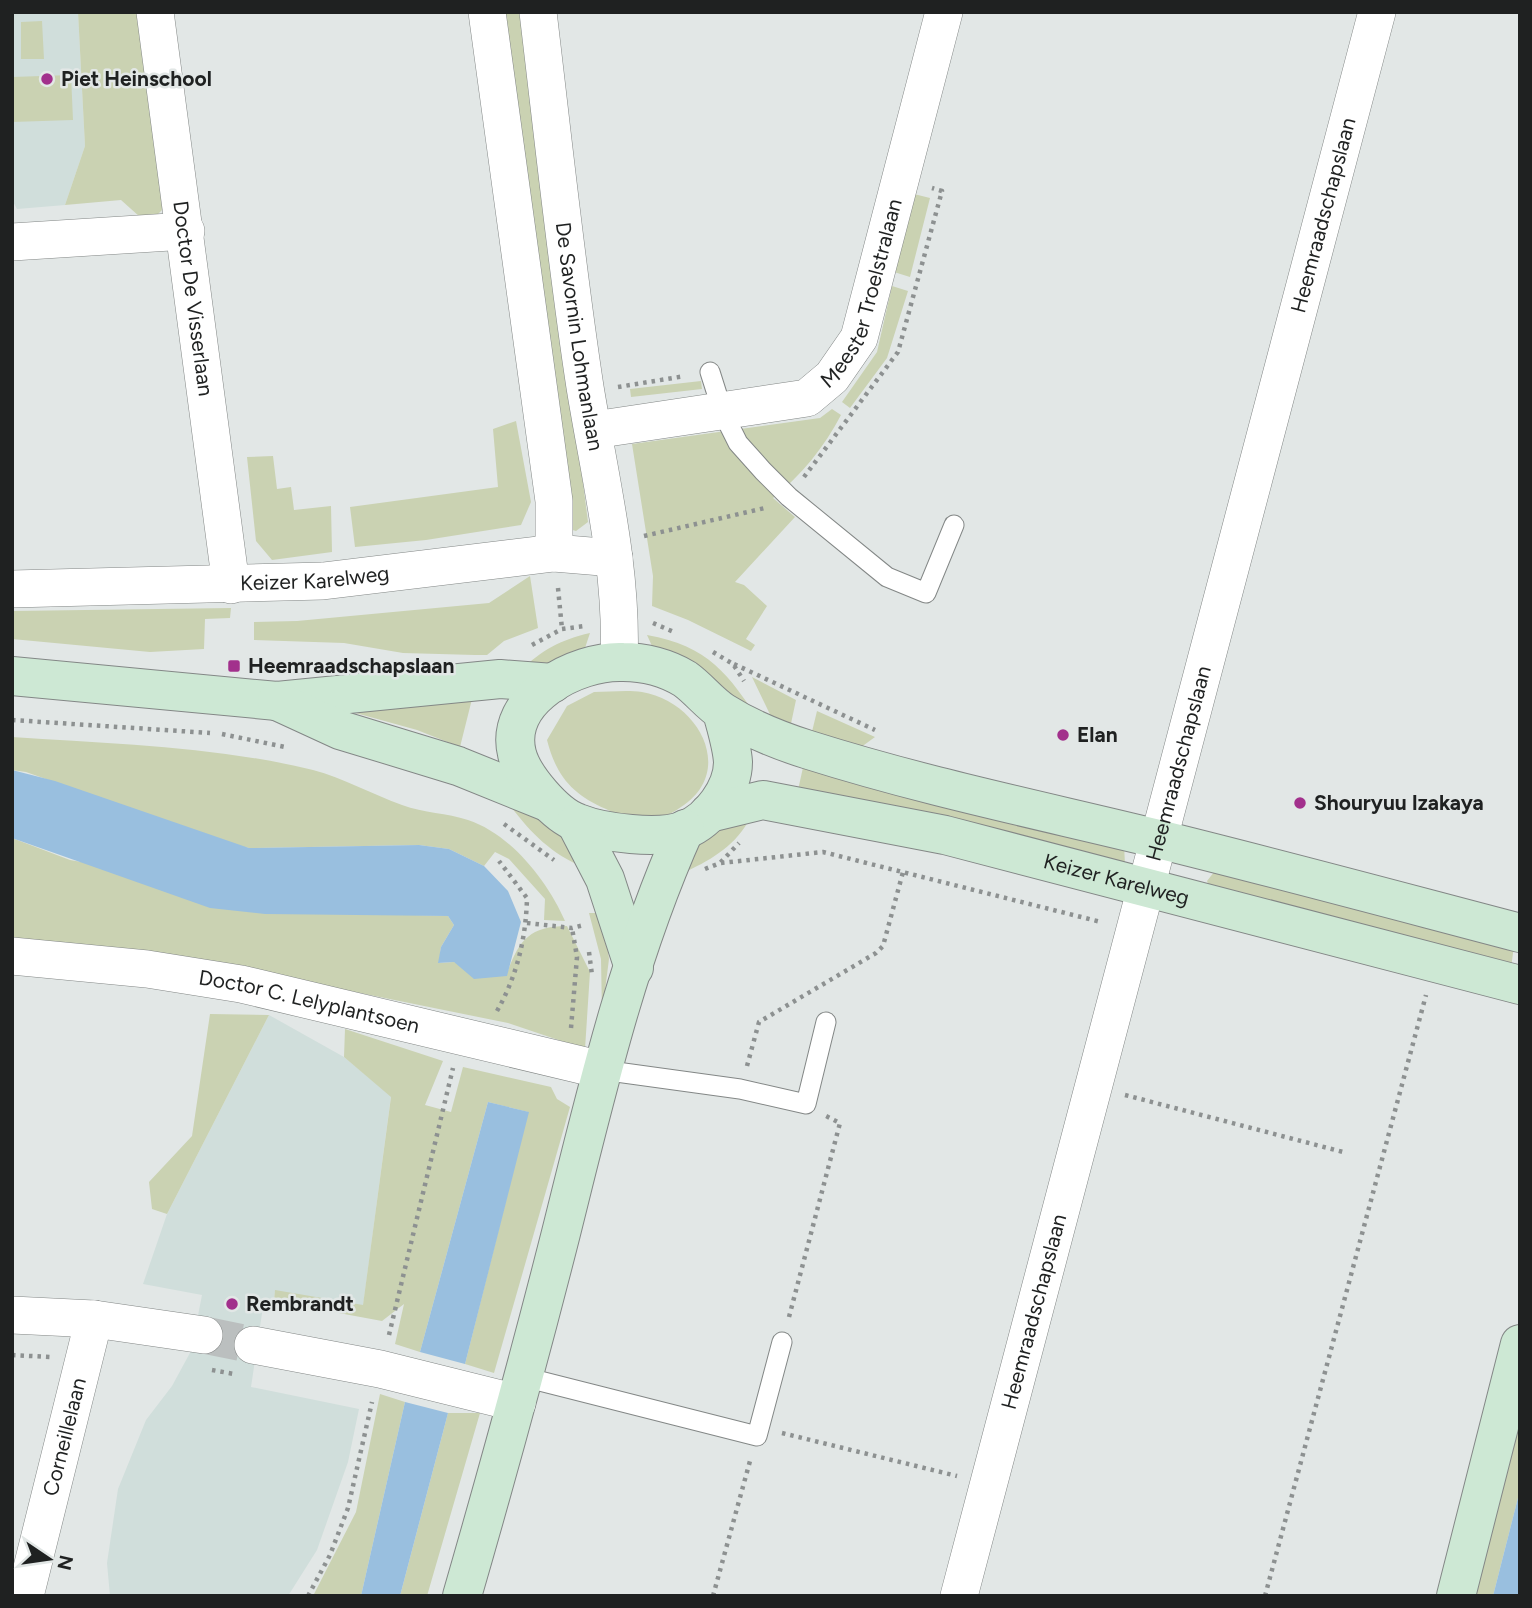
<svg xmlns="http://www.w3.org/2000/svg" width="1532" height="1608" font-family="Figtree,sans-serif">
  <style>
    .built { fill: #d0dedb }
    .green { fill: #cad2b2 }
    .water { fill: #99bfdf }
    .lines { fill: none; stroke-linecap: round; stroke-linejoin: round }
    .street-tunnel { stroke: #bbbfbf; stroke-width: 37; stroke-dasharray: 37 18; stroke-linecap: butt }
    .lane-casing { stroke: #838786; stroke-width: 21 }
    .street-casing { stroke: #838786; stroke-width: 38 }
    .secondary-casing { stroke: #838786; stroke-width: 40 }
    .path { stroke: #8d9191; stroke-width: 4.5; stroke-dasharray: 3.5 5; stroke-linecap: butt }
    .lane { stroke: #fff; stroke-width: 19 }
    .street { stroke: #fff; stroke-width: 37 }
    .secondary { stroke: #cde8d4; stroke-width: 38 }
    .poi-dot { fill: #a2308c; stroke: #e2e7e6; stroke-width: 2.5 }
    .labels { text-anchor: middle; stroke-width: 5; stroke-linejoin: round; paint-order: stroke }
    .poi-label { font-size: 21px; font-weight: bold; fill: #1f2121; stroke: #e2e7e6; text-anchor: start }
    .street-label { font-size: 21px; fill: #1f2121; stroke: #e2e7e6 }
  </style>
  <rect width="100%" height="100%" fill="#e2e7e6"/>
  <!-- built -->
  <path class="built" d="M12 12H78L85 146 65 205 17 209 12 200Z
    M269 1015 344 1057 391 1096 363 1306 275 1291 274 1301 264 1300 251 1387 359 1409 348 1462 317 1550 288 1596H110L107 1563 118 1489 146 1420 172 1386 191 1351 202 1295 143 1284 167 1214Z"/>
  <!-- green -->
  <path class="green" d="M78 12H137L166 206 156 216 140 217 121 200 65 205 85 146Z
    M496 12H523L588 522 576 531 562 527Z
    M42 21 44 59H21V22Z
    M71 75 73 120 12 122V77Z
    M914 194 930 198 910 277 894 272Z
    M892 286 908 291 887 358 850 408 842 402 877 352Z
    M701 381 702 389 631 397 630 389Z
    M832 409 841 415C825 446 801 476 773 498L795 517 735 582 744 585 767 606 746 639 755 645 751 651 688 620 652 606 653 576 632 444 820 418Z
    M516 421 531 502 521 525 426 540 355 547 350 507 498 487 493 429Z
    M273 456 277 489 291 487 294 510 331 506 332 552 272 560 256 541 247 457Z
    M530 576 538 628 504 641 487 655H475L403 653 344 643 254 640V622L297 621 489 603Z
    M231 608 230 618 205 619 204 649 150 652 12 639V611Z
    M590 633 583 654 563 662 520 671C542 650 560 640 590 633Z
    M647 635C709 646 728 674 761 723L657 657Z
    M752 677 796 700 789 733 777 729Z
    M475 687 460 747 417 730 334 707Z
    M594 692C609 692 627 690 642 692 698 701 737 771 681 807 669 816 652 822 636 821 627 821 615 813 606 809 573 795 556 776 547 740L567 706Z
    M817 711 875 737 853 753 810 740Z
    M12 737C112 744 215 746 313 770 343 778 372 794 402 805 424 813 447 813 468 820 511 834 548 882 565 921L544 920 545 899 509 859 495 852 484 866 449 849 419 845 249 848 230 844 26 772 12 770Z
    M804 763 1124 843 1125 866 798 790Z
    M503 796 577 839 578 865C544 849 524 825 503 796Z
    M750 818C737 844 713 859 687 871L691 846 712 831Z
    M12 838 70 860 382 914 448 916 454 925 441 947 439 963 454 962 506 976C518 942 528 926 567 926L590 972 585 1049 508 1023 246 970 12 939Z
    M1218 867 1514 946 1511 968 1211 892 1207 881Z
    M589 913H603L609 959 602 1014 601 959Z
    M210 1014 269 1015 167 1214 152 1209 149 1182 192 1136Z
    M345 1029 443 1061 425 1105 451 1112 463 1067 551 1087 557 1099 570 1107 494 1373 465 1364 528 1112 488 1102 420 1352 395 1344 404 1304 382 1321 274 1301 275 1290 363 1305 391 1097 344 1057Z
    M1520 1384V1490L1493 1596H1468Z
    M380 1394 405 1402 361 1596H313L356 1512Z
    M448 1413H480L427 1596H400Z"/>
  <!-- water -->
  <path class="water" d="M12 770 55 781 249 848 419 845 449 849 484 866 508 891 521 922 507 976 474 979 454 962 438 963 441 947 454 925 448 916 265 914 210 908 12 838Z
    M488 1102 529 1112 465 1364 420 1352Z
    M405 1402 448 1413 400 1596H361Z
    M1520 1490V1596H1493Z"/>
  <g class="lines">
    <!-- street-tunnel -->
    <path class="street-tunnel" d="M204 1335 253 1345"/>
    <!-- lane casing -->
    <g class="lane-casing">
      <path id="lane" d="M710 372 723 413 738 443 763 471 789 497 887 577 926 593 954 525
        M602 1070 740 1089 806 1104 826 1022
        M524 1377 757 1436 782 1342"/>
    </g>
    <!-- street casing -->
    <g class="street-casing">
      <g id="street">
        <path id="s1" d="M155 12 231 585"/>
        <path d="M487 12 554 501V553"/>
        <path id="s2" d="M538 12C553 137 566 263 585 387 600 479 623 569 619 661"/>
        <path d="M12 242 186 231"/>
        <path id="s3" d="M594 430 807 398 832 377 859 338 944 12"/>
        <path id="s4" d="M12 589 323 581 554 553 614 558"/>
        <path id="s5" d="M12 956 147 969 241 984 602 1070"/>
        <path d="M12 1315 94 1319 204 1335"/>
        <path d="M253 1345 380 1369 517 1403"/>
        <path id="s6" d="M25 1596 94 1319"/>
        <path id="s7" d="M959 1596 1377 12"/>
      </g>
    </g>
    <!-- secondary casing -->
    <g class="secondary-casing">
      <g id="secondary">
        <path d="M12 676 277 701 500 679 553 683"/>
        <path d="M277 701 340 730 458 766 547 802"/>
        <path d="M722 712C726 727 732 746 733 762 733 789 710 820 685 830 659 840 603 833 578 823 555 815 523 777 517 754 503 699 576 660 623 662 644 662 667 668 685 679 699 689 709 703 723 712 750 729 780 741 809 750 923 786 1039 810 1154 838 1276 868 1398 901 1520 933"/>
        <path id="s8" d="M709 813 763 800 945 835 1520 985"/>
        <path d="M576 823 605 879 634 968"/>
        <path d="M462 1596C497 1475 530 1355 561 1233 595 1097 627 958 685 829"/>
        <path d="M1456 1596 1520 1344"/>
      </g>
    </g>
    <!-- path -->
    <path class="path" d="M618 387 685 376
      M804 477 898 352 942 191 932 188
      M644 536 765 508
      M558 588 562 629
      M653 623 674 632
      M532 645 562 629 585 626
      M713 652 733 664 744 681
      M734 664 875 730
      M12 720 210 733
      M222 734 285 747
      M504 824 554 860
      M721 863 823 852 1101 922
      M705 869 720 863 739 843
      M527 923 572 928 584 925
      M589 952 592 975
      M497 1011C517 976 526 938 527 898L499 861
      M571 1028 577 957 572 928
      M747 1066 759 1022 876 953 883 946 903 872
      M1125 1095 1347 1153
      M789 1317 840 1123 826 1116
      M389 1335 453 1068
      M12 1355 50 1357
      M212 1370 234 1374
      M782 1433 957 1476
      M308 1596 330 1555 348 1508 372 1402
      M713 1596 750 1461
      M1265 1596 1426 995"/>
    <!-- lane -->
    <use href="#lane" class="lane"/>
    <!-- street -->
    <use href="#street" class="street"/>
    <!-- secondary -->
    <use href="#secondary" class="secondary"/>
  </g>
  <!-- markers -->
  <g class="poi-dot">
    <circle cx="47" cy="79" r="7"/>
    <rect x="227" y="659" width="14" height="14" rx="3.5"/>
    <circle cx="1063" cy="735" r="7"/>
    <circle cx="1300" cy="803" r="7"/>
    <circle cx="232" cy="1304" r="7"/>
  </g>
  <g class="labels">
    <!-- poi labels -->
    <g class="poi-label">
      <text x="61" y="86">Piet Heinschool</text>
      <text x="248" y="673">Heemraadschapslaan</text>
      <text x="1077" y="742">Elan</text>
      <text x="1314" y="810">Shouryuu Izakaya</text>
      <text x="246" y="1311">Rembrandt</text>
    </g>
    <!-- street labels -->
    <g class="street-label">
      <text dy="7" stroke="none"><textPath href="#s7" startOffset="1428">Heemraadschapslaan</textPath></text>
      <text dy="7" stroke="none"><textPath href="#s3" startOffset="338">Meester Troelstralaan</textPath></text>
      <text dy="7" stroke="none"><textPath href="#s1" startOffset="289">Doctor De Visserlaan</textPath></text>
      <text dy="7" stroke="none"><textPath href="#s2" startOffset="327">De Savornin Lohmanlaan</textPath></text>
      <text dy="7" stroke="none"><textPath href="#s4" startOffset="303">Keizer Karelweg</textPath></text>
      <text dy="7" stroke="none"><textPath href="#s7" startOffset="861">Heemraadschapslaan</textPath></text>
      <text dy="7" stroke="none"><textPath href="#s8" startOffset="418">Keizer Karelweg</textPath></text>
      <text dy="7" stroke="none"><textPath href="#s5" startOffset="301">Doctor C. Lelyplantsoen</textPath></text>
      <text dy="7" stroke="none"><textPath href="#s7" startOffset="294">Heemraadschapslaan</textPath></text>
      <text dy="7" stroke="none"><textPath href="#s6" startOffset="164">Corneillelaan</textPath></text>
    </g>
  </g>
  <!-- border -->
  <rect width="1532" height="1608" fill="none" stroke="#1f2121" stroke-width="28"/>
  <!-- north arrow -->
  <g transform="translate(49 1559) rotate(103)" stroke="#e2e7e6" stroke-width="5" paint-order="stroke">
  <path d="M0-5L12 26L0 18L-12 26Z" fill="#1f2121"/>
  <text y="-10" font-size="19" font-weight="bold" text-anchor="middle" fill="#1f2121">N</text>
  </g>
</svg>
